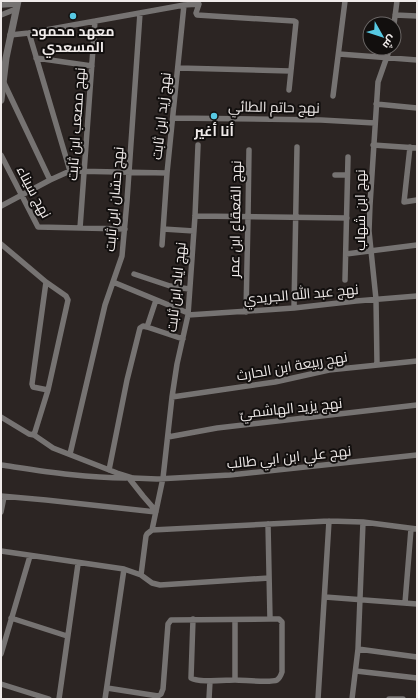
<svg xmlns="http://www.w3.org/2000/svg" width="418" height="700" font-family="Karla,Cairo,sans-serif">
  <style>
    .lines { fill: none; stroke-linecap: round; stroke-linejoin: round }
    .minor { stroke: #767372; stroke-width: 5.5 }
    .tertiary { stroke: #767372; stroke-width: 7 }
    .poi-dot { fill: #57c9e3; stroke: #120f0e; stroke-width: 1.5 }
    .labels { text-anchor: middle; stroke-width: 4; stroke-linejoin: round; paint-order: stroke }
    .poi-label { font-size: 14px; font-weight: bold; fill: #f0ebea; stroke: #120f0e }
    .street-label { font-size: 14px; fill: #f0ebea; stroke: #120f0e }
  </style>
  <rect width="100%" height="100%" fill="#2c2523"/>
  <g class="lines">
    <!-- minor -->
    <path class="minor" d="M1 5 17 4
      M1 15 16 9
      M395 15 417 16
      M394 24 397 1
      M29 33 70 171
      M10 35 29 33 184 5 199 4 196 13 197 15 294 21 296 22 289 90
      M339 54 417 60
      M36 58 92 66
      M178 68 290 71
      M4 83 50 180
      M333 96 345 1
      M376 104 417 108
      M173 118 321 120 375 123
      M198 145 195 216 188 315 177 364 172 397 163 478 152 530 147 534 146 536 141 575 152 583 160 585 269 578
      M373 145 417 148
      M410 147 404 202 417 200
      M1 155 38 227 125 229
      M335 175H347
      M1 206 50 180 70 171 167 173
      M195 216 347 218
      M80 228 95 21
      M163 229 194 231
      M1 244 46 282 32 384 33 387 48 390 34 435
      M162 245 167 173 184 5
      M346 254 417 245
      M179 258 192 259
      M134 274 170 286 189 289
      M345 280 348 157
      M46 282 66 296 68 300 48 390
      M113 282 188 313
      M294 308 297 147
      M246 312 248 217 249 150
      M188 315 294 308 356 301 417 296
      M147 327 183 339
      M377 364 376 299 369 231 370 205 378 82 390 48
      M172 397 275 382 329 370 417 361
      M1 417 29 434 34 435 53 448 117 473 133 478 157 479 230 475 417 455
      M168 437 217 428 417 405
      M70 454 105 305 122 256 127 201 140 13
      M1 465C42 471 84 478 126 478
      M109 470 127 380 140 328 143 326 147 327 156 300
      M128 477 143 496 156 511
      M1 496 46 500 156 512
      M1 512 4 497
      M152 530 329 521 363 522 417 529
      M1 551 124 569 141 575
      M325 597 417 604
      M405 603 411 529
      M11 618 67 636
      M193 619 191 678C198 683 226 680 235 680V620
      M358 649 417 657
      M1 654 30 556
      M356 671 417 678
      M235 680C244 680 271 683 277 680 280 678 281 675 282 672V622L279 619H270
      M1 684 49 699
      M107 688 158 696 161 694 163 689 168 624 171 620 270 619 268 524
      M59 699 78 564
      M105 699 124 569
      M209 699 210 681
      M318 699 329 521
      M352 699 358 649 363 522
      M389 699H403"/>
    <!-- tertiary -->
    <path class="tertiary" d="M1 100 6 58 18 1"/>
  </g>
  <!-- markers -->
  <g class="poi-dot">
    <circle cx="73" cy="16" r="4"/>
    <circle cx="214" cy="116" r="4"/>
  </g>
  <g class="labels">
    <!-- poi labels -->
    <g class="poi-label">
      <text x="73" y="36">معهد محمود<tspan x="73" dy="16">المسعدي</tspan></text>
      <text x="214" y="136">أنا أغير</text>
    </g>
    <!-- street labels -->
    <g class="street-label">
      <text transform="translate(274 107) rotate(1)" y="5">نهج حاتم الطائي</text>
      <text transform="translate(161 116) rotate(-84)" y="5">نهج زيد ابن ثابت</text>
      <text transform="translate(76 124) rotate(-86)" y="5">نهج مصعب ابن ثابت</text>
      <text transform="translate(34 192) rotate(62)" y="5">نهج سيناء</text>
      <text transform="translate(114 199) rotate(-85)" y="5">نهج حسّان ابن ثابت</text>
      <text transform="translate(360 210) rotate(-90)" y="5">نهج ابن شهاب</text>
      <text transform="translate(235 219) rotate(-89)" y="5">نهج القعقاع ابن عمر</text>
      <text transform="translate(176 287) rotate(-84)" y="5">نهج اياد ابن ثابت</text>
      <text transform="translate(301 294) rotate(-5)" y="5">نهج عبد الله الجريدي</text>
      <text transform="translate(292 366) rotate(-10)" y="5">نهج ربيعة ابن الحارث</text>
      <text transform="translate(291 408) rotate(-6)" y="5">نهج يزيد الهاشميّ</text>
      <text transform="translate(289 457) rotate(-6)" y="5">نهج علي ابن ابي طالب</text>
    </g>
  </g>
  <!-- border -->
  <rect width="418" height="700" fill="none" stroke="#f0ebea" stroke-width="4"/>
  <!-- north arrow -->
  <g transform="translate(382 36) rotate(129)"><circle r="19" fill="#120f0e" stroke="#6b6766"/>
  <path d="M0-3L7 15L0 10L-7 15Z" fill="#57c9e3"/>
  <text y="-6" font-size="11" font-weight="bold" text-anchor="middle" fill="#f0ebea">ش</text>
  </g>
</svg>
